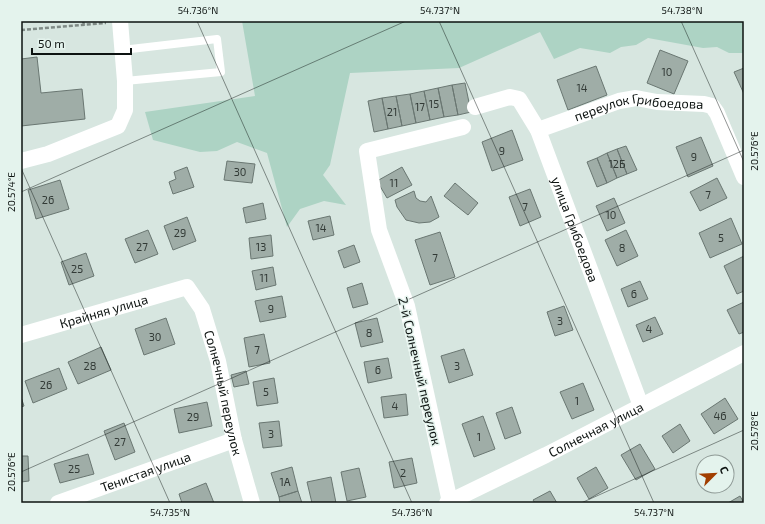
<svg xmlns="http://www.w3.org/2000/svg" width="765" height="524" font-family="'Exo 2',sans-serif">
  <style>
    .green { fill: #add3c4 }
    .building { fill: #9fada7; stroke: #6a7772 }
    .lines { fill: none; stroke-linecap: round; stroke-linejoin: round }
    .path { stroke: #7f8a86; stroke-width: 2.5; stroke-dasharray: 4 2; stroke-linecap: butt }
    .lane { stroke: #fff; stroke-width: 8 }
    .street { stroke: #fff; stroke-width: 16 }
    .ticks { fill: none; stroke: #0d1311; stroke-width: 1; stroke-opacity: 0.45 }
    .labels { text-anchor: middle; stroke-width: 3; stroke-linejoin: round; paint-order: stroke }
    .number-label { font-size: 11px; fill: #323a36 }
    .street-label { font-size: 13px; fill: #0d1311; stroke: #e4f3ed }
    .neatline { fill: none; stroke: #0d1311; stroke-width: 1.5 }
    .ticks-label { font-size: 10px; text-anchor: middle; fill: #0d1311 }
  </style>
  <rect width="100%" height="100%" fill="#d7e6e0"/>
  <!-- green -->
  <path class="green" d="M242 21H744V53H729L717 47 703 48 648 38 636 45 621 47 610 53 580 48 554 59 540 32 459 68 350 73 330 165 323 175 346 205 324 201 300 209 287 227 267 153 237 142 217 151 200 152 153 140 145 112 255 96Z"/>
  <!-- building -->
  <path class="building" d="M660 50 688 61 674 94 647 83Z
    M37 57 41 93 82 89 85 119 21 126V59Z
    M596 66 607 95 568 110 557 80Z
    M744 68V94L734 72Z
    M465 83 471 112 458 115 452 85Z
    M452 85 458 115 444 117 438 88Z
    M438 88 444 117 430 120 424 91Z
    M424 91 430 120 416 123 410 94Z
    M410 94 416 123 402 126 396 96Z
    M396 96 402 126 388 129 382 98Z
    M382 98 388 129 374 132 368 101Z
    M512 130 523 160 492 171 482 142Z
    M701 137 713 166 688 177 676 147Z
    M626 146 637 170 627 174 617 149Z
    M617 149 627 174 617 178 607 153Z
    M607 153 617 178 607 183 597 158Z
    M597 158 607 183 597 187 587 162Z
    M227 161 255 164 252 183 224 180Z
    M187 167 194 187 173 194 169 182 176 179 174 172Z
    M402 167 412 185 387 198 377 181Z
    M717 178 727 198 700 211 690 192Z
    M60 180 69 209 36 219 28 190Z
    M455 183 478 203 468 215 444 196Z
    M530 189 541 217 520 226 509 197Z
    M414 191 416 198 420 201 426 202 431 196 439 217 430 222 419 223 406 220 397 207 395 200Z
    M614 198 625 223 607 231 596 206Z
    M263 203 266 219 246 223 243 208Z
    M330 216 334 235 313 240 308 221Z
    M187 217 196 241 173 250 164 226Z
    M731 218 742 244 710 258 699 233Z
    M148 230 158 254 135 263 125 239Z
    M626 230 638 256 617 266 605 240Z
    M440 232 455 277 430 285 415 240Z
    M271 235 273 256 251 259 249 238Z
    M354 245 360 262 344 268 338 251Z
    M86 253 94 276 69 285 61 262Z
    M744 256V291L737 294 724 266Z
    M273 267 276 285 256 290 252 271Z
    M640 281 648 299 628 307 621 289Z
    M362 283 368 304 353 308 347 288Z
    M282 296 286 317 260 322 255 301Z
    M744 302V332L739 334 727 310Z
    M564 306 573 330 555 336 547 312Z
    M655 317 663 334 643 342 636 325Z
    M166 318 175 344 144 355 135 329Z
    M377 318 383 342 361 347 355 323Z
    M264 334 270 363 249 367 244 338Z
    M101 347 111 370 78 384 68 362Z
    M464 349 473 375 449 383 441 356Z
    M388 358 392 378 368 383 364 362Z
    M59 368 67 389 33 403 25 381Z
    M246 371 249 384 234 387 231 375Z
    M274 378 278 403 257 406 253 382Z
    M583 383 594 410 572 419 560 392Z
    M406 394 408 415 384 418 381 397Z
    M21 397 24 406 21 407Z
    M725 398 738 419 714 434 701 414Z
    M207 402 212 426 179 433 174 409Z
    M512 407 521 433 505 439 496 413Z
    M483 416 495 449 474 457 462 424Z
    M279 421 282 446 263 448 259 423Z
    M124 423 135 452 115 460 104 431Z
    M680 424 690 441 673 453 662 436Z
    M640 444 655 469 636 480 621 455Z
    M88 454 94 474 60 483 54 464Z
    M21 456H28L29 481 21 482Z
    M412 458 417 483 394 488 389 462Z
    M292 467 298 491 279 497 271 473Z
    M596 467 608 488 589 499 577 478Z
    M359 468 366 497 347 501 341 472Z
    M331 477 336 503H312L307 482Z
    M206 483 214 503H182L179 494Z
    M298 491 302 503H280L279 497Z
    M550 491 557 503H535L533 500Z
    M740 496 744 503H728Z"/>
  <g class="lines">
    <!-- path -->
    <path class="path" d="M83 21 84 25
      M21 30 106 23"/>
    <!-- lane -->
    <path class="lane" d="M122 50 217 39 221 72 125 81"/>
    <!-- street -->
    <g class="street">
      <path id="s1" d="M475 107 510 97 519 99 538 130 641 406"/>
      <path id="s2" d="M538 130 619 101 636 98 657 102 704 104 712 106 717 113 744 177"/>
      <path d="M21 161 48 154 118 126 125 110V81L120 21"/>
      <path id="s3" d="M21 335 187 287 202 309 218 361 234 440 252 503"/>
      <path d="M450 502 407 306 379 230 367 151 463 127"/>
      <path id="s4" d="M58 503 234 440"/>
      <path id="s5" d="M447 503 546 455 744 353"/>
    </g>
  </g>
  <!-- ticks -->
  <path class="ticks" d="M197 21 412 503M439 21 654 503M681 21 744 162M21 168 170 503M21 192 406 21M21 472 744 150M581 503 744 430"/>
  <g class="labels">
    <!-- number labels -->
    <g class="number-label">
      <text x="667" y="76">10</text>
      <text x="582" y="92">14</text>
      <text x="434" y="108">15</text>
      <text x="420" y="111">17</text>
      <text x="392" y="116">21</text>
      <text x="502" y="155">9</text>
      <text x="694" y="161">9</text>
      <text x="617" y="168">12Б</text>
      <text x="240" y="176">30</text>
      <text x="394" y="187">11</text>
      <text x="708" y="199">7</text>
      <text x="48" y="204">26</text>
      <text x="525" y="211">7</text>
      <text x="611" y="219">10</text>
      <text x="321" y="232">14</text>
      <text x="180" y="237">29</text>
      <text x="721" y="242">5</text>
      <text x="142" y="251">27</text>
      <text x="261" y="251">13</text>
      <text x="622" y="252">8</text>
      <text x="435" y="262">7</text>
      <text x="77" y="273">25</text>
      <text x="264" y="282">11</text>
      <text x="634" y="298">6</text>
      <text x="271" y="313">9</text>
      <text x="560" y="325">3</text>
      <text x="649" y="333">4</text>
      <text x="369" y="337">8</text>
      <text x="155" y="341">30</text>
      <text x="257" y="354">7</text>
      <text x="90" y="370">28</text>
      <text x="457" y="370">3</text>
      <text x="378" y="374">6</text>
      <text x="46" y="389">26</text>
      <text x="266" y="396">5</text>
      <text x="577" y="405">1</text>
      <text x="395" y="410">4</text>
      <text x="720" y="420">46</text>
      <text x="193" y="421">29</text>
      <text x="271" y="438">3</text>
      <text x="479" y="441">1</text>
      <text x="120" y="446">27</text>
      <text x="74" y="473">25</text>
      <text x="403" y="477">2</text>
      <text x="285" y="486">1А</text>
    </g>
    <!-- street labels -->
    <g class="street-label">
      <text dy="5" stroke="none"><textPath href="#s2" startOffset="105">переулок Грибоедова</textPath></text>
      <text dy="5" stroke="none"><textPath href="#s1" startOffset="188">улица Грибоедова</textPath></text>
      <text dy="5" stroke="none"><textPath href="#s3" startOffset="86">Крайняя улица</textPath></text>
      <text transform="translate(420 371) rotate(77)" y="5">2-й Солнечный переулок</text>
      <text dy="5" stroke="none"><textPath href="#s3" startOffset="286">Солнечный переулок</textPath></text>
      <text dy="5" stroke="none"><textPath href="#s5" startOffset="166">Солнечная улица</textPath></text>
      <text dy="5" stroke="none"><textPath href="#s4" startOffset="93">Тенистая улица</textPath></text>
    </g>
  </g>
  <!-- border -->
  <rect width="765" height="524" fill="none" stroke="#e4f3ed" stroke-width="44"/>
  <!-- north arrow -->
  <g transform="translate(715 474) rotate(66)"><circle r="19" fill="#e4f3ed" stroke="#8e9995"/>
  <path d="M0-3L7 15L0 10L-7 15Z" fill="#a13e00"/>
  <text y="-6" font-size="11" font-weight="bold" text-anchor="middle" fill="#0d1311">С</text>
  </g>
  <!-- scale -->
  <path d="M32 48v6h99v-6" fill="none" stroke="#0d1311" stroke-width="2"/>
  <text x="38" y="48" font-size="12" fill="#0d1311" stroke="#e4f3ed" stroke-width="3" paint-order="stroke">50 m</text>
  <rect x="22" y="22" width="721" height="480" class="neatline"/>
  <g class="ticks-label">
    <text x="198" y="14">54.736°N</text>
    <text x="440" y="14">54.737°N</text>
    <text x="682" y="14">54.738°N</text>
    <text transform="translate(754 151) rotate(-90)" y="4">20.576°E</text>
    <text transform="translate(11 192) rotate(-90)" y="4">20.574°E</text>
    <text transform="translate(754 431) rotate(-90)" y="4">20.578°E</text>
    <text transform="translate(11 472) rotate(-90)" y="4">20.576°E</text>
    <text x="170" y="516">54.735°N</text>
    <text x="412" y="516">54.736°N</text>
    <text x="654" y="516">54.737°N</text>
  </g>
</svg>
